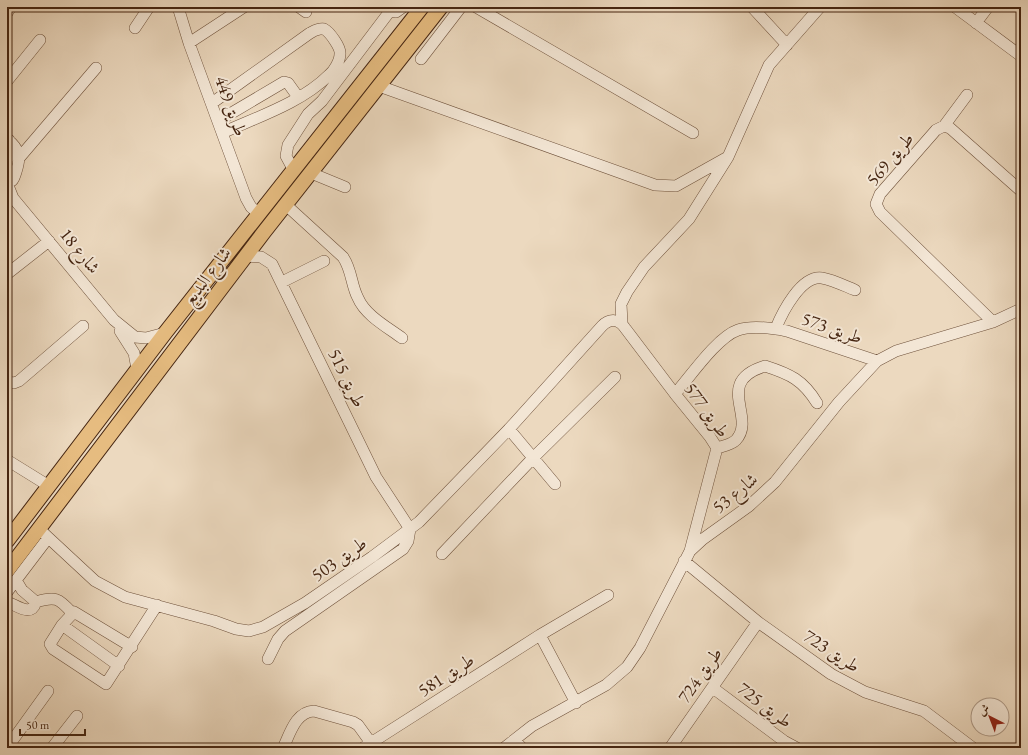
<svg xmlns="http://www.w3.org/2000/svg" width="1028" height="755" font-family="'EB Garamond',Amiri,serif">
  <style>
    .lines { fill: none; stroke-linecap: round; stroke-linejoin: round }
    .minor-casing { stroke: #6f523c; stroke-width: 12 }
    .major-casing { stroke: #452511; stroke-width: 16 }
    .minor { stroke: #f3e6d5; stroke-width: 11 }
    .major { stroke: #e6bc80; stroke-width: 14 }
    .labels { text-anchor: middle; stroke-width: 4; stroke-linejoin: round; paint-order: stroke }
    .street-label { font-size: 18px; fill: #452511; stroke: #f3e6d5 }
  </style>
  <rect width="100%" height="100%" fill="#ecd9bf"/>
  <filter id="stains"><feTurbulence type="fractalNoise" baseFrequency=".005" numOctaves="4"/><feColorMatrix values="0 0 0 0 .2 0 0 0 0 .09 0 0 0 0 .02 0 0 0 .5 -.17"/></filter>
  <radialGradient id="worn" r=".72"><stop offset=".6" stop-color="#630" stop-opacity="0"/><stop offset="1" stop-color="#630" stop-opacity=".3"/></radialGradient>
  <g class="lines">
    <!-- minor casing -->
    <g class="minor-casing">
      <path id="minor" d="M178 7 189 43 246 198 251 207 258 213
        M299 7 306 12
        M386 7 390 11 396 12 403 7
        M476 7 693 133
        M752 7 787 45
        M955 7 1021 56
        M7 13 11 7
        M976 23 988 7
        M135 28 149 7
        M189 43 244 7
        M421 59 461 7
        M7 81 40 40
        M379 86 655 185 676 186 726 158
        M212 103 310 33C314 31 319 28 324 29 330 32 341 48 340 54 340 61 334 71 329 75 301 103 257 117 222 133
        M218 121 284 82 288 83 298 97
        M944 126 967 95
        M7 139C20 149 21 157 16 172 14 178 14 181 7 183
        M20 157 96 68
        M7 162 10 150 9 140
        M293 169 286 156 288 145 308 114 322 101 390 11
        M311 173 345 187
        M7 183 13 198 114 320 135 337 146 338 165 333
        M286 205 343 257C352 270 351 285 358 298 365 315 387 327 402 338
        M246 256 261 257 272 264 376 477 410 529
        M7 274 49 241
        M282 282 324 261
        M993 322 880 212 876 204 880 194 936 130 944 126 950 128 1021 191
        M622 323 621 304 627 292 644 267 689 219 728 157 769 65 820 7
        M776 328C782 313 801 275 822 278 833 280 845 286 855 290
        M120 331 134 353 137 369
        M7 382 14 383 19 381 83 326
        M675 394C690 377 717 337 738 330 752 325 772 328 787 331L877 361
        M509 429 555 484
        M717 448C723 446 731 445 736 440 757 417 713 382 765 366 790 374 803 380 817 403
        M7 460 49 486
        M39 529 95 581 125 597 214 621 236 629 249 631 263 627 305 603 372 557 419 522 509 429 602 326C610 318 619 319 625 328L675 394 710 437 717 448 690 551
        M442 554 533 458 615 377
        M684 561 758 622 831 674 865 692 924 711 973 748
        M7 592 48 538
        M7 602C17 605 31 618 36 602L22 590 16 580
        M36 602C55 596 59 598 72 613
        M62 625 119 666
        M540 635 576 703
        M132 647 74 612 62 625 50 644 53 649 106 684 157 605
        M268 659 278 639 285 631 403 549 408 541 410 529
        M713 688 784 741 797 748
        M514 740 522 748
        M7 748 48 691
        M52 748 77 716
        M283 748C290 734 295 712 314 711L353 722 358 725 371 743
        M363 748 540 635 608 595
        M504 748 532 726 606 685 627 667 640 648 690 551 703 539 749 506 775 482 839 402 877 361 896 351 993 322 1021 309
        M670 748 758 622"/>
    </g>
    <!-- major casing -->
    <g class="major-casing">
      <path id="major" d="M7 541 165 333 422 7
        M7 571 264 232 441 7"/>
    </g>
    <!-- minor -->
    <use href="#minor" class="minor"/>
    <!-- major -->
    <use href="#major" class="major"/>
  </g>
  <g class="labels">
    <!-- street labels -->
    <g class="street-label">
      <text transform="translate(231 106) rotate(70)" y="6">طريق 449</text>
      <text transform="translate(890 159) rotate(-50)" y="6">طريق 569</text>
      <text transform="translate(80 251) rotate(51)" y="6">شارع 18</text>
      <text transform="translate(207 276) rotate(-53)" y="6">شارع البديع</text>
      <text transform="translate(832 328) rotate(19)" y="6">طريق 573</text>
      <text transform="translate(347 378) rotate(64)" y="6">طريق 515</text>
      <text transform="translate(707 410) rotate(54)" y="6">طريق 577</text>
      <text transform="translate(735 493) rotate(-39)" y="6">شارع 53</text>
      <text transform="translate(339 559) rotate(-35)" y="6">طريق 503</text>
      <text transform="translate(832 651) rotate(33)" y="6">طريق 723</text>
      <text transform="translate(446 675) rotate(-33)" y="6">طريق 581</text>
      <text transform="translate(700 675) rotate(-55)" y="6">طريق 724</text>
      <text transform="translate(765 705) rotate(37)" y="6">طريق 725</text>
    </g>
  </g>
  <!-- margin -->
  <rect width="1028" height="755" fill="none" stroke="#ecd9bf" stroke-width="24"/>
  <rect x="8" y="8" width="1012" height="739" fill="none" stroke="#452511" stroke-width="2"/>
  <rect x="12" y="12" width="1004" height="731" fill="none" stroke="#452511"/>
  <!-- north arrow -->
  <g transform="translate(990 717) rotate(318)"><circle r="19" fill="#f3e6d5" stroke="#ad9987"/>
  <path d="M0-3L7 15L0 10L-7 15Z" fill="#8f2418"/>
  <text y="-6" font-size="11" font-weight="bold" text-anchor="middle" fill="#452511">ش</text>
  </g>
  <!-- scale -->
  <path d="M20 729v6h65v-6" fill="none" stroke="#452511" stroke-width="2"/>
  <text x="26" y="729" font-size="12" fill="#452511" stroke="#f3e6d5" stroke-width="3" paint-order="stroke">50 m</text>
  <rect width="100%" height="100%" filter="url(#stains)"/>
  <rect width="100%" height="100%" fill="url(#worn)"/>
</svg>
